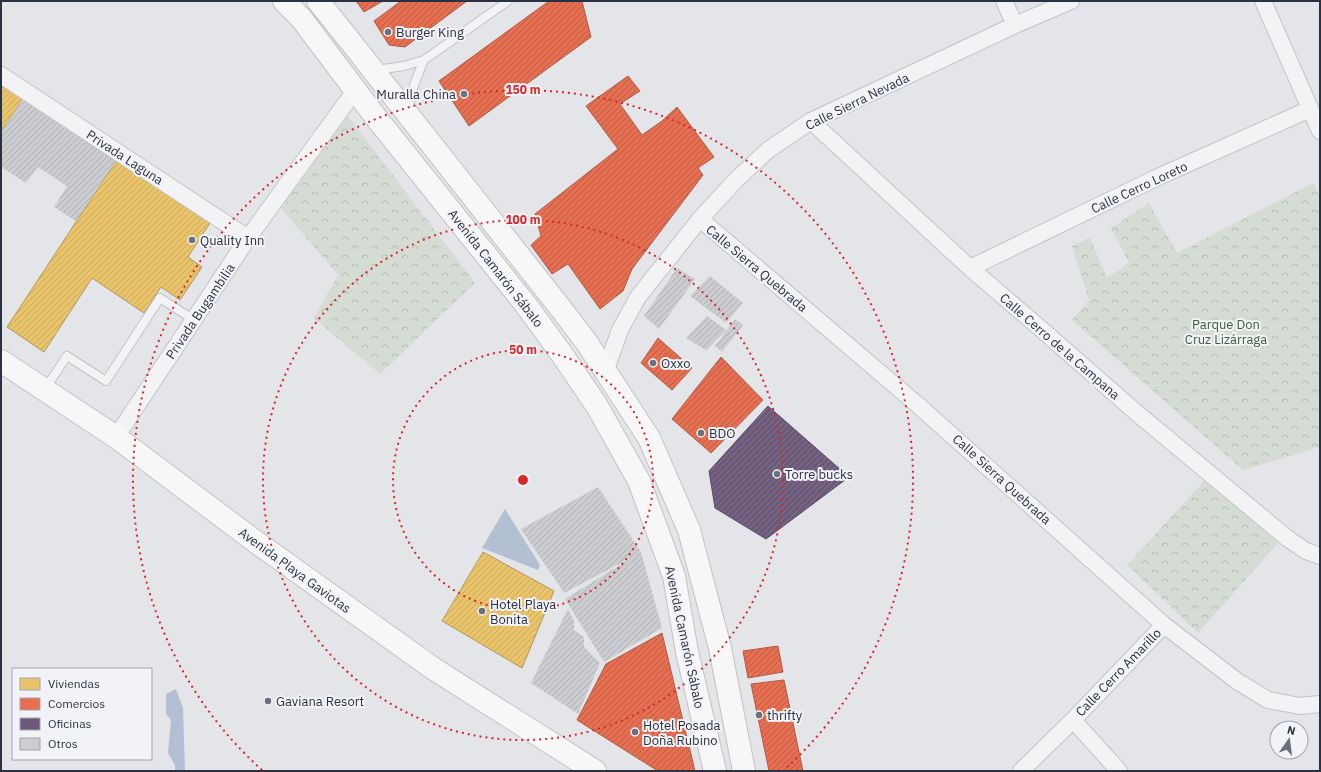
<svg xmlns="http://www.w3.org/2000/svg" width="1321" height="772" font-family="'IBM Plex Sans',sans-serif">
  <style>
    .forest { fill: url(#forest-crowns) }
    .water { fill: #b3bfd2 }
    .homes { fill: url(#homes-hatch); stroke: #b0985e }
    .shops { fill: url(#shops-hatch); stroke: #ae5c4c }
    .offices { fill: url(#offices-hatch); stroke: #594d69 }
    .building { fill: url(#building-hatch) }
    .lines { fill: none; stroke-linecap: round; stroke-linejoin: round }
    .lane-casing { stroke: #c2c3c6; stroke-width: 10 }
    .street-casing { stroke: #c2c3c6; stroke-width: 18 }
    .secondary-casing { stroke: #c2c3c6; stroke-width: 24 }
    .primary-casing { stroke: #c0c2c6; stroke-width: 24 }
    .lane { stroke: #f3f3f5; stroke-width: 8 }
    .street { stroke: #f3f3f5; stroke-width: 16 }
    .secondary { stroke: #f7f7f7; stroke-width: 22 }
    .primary { stroke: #f7f7f7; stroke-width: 22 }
    .ring { fill: none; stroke: #d62828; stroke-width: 2; stroke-dasharray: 2 4 }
    .poi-dot { fill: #6b707c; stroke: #f2f3f7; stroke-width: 1.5 }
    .labels { text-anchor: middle; stroke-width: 4; stroke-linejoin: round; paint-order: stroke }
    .poi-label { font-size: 13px; fill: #2a3142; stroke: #f2f3f7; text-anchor: start }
    .street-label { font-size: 13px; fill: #2a3142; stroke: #f2f3f7 }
    .park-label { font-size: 13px; fill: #3b5d38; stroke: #f2f3f7 }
    .centre { fill: #d62828; stroke: #f2f3f7; stroke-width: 2 }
    .ring-label { font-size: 12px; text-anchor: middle; font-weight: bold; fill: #d62828; stroke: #f2f3f7; stroke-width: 4; stroke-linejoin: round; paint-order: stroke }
  </style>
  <defs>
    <pattern id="forest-crowns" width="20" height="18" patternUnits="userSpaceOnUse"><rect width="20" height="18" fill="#d4dcd4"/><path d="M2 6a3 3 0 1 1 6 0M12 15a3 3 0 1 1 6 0" fill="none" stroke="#b6bdb7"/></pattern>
    <pattern id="homes-hatch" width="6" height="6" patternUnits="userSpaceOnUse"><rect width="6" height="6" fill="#e9c46a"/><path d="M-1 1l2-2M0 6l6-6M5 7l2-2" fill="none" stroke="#c8a95d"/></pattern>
    <pattern id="shops-hatch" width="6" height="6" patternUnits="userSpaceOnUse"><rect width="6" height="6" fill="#e76f51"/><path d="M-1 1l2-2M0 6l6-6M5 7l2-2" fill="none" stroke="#bb5c45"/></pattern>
    <pattern id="offices-hatch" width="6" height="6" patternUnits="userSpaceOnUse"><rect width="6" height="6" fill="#6d597a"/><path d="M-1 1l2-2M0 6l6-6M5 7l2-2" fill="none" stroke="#82738d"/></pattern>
    <pattern id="building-hatch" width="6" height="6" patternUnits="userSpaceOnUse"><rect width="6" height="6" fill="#cccdd0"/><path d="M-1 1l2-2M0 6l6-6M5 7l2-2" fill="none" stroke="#afb0b4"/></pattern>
  </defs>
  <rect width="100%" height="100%" fill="#e4e5e8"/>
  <!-- forest -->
  <path class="forest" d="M348 116 475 283 380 374 314 318 338 275 281 208Z
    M1313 183 1320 197V447L1243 470 1072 320 1089 300 1072 246 1090 238 1107 278 1129 263 1111 228 1149 203 1177 253Z
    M1206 479 1238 507 1278 543 1198 633 1127 565Z"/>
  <!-- water -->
  <path class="water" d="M505 509 540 565 538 570 482 548Z
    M176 689 183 708 185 771H175V765L168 753 171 720 166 714V694Z"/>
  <!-- homes -->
  <path class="homes" d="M1 82 24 97 1 132Z
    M118 158 212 220 188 257 202 267 180 300 161 287 144 313 92 278 44 352 7 327Z
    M483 552 554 591 522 668 442 621Z"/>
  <!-- shops -->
  <path class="shops" d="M356 1H383L364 12Z
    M401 1H467L405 47 389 45 374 21Z
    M549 1H582L591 37 469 126 439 81Z
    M628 76 640 91 620 104 642 135 662 121 677 107 714 157 698 168 703 175 632 269 623 291 600 309 568 264 552 274 531 245 541 236 535 214 618 149 586 106Z
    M658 338 692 368 672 390 641 363Z
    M721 357 763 400 711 453 672 419Z
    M662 633 695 771H658L577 720 606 664Z
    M778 646 783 672 748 678 743 651Z
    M784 680 803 771H769L751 684Z"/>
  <!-- offices -->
  <path class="offices" d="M768 406 849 477 766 539 715 508 709 471Z"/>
  <!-- building -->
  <path class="building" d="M24 97 118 158 76 221 54 207 67 186 38 167 26 183 1 167V132Z
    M677 268 695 279 659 329 644 316Z
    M710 276 743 303 726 323 690 296Z
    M707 316 726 330 706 350 686 338Z
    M735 319 743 325 722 352 715 346Z
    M598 487 641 552 662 628 604 662 565 599 636 555 564 593 521 529Z
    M568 609 574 621V630L584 637V647L600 663 578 714 531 683Z"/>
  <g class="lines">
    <!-- lane casing -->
    <g class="lane-casing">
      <path id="lane" d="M376 70 404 66 424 60 508 1
        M408 108 415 82 424 60
        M45 389 67 356 106 381 160 298 194 320"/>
    </g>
    <!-- street casing -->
    <g class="street-casing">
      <path id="street" d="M1004 1 1015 25
        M1263 1 1320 131
        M1 75 248 238
        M811 121 970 268 1040 328 1138 414 1287 538 1306 551 1320 556
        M700 219 919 406 1164 625 1237 681 1268 700 1300 706 1320 704
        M970 268 1158 177 1310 109
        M605 372 620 330 638 297 700 219 736 180 768 150 811 121 1015 25 1071 1
        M116 437 248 238 356 89
        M1073 720 1119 771
        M1021 771 1073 720 1164 625"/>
    </g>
    <!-- secondary casing -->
    <g class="secondary-casing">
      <path id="secondary" d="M1 361 116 437 256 542 434 669 595 771"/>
    </g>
    <!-- primary casing -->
    <g class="primary-casing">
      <path id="primary" d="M284 1 301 18 374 115 526 305 561 353 597 406 639 481 674 576 687 652 715 771
        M318 1 350 41 562 310 587 343 649 438 689 530 720 648 744 771"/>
    </g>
    <!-- lane -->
    <use href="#lane" class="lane"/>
    <!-- street -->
    <use href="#street" class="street"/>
    <!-- secondary -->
    <use href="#secondary" class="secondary"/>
    <!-- primary -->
    <use href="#primary" class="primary"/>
  </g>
  <!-- distance rings -->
  <g class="ring">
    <circle cx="523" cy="480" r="130"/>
    <circle cx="523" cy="480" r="260"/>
    <path d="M262 770A390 390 0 1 1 784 770"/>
  </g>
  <!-- markers -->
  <g class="poi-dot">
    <circle cx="388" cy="32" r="4"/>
    <circle cx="464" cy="94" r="4"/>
    <circle cx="192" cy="240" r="4"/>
    <circle cx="653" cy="363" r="4"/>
    <circle cx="701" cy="433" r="4"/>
    <circle cx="777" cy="474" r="4"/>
    <circle cx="482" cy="611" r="4"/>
    <circle cx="268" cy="701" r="4"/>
    <circle cx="759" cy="715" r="4"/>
    <circle cx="635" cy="732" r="4"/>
  </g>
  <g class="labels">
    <!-- poi labels -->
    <g class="poi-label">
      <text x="396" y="37">Burger King</text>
      <text x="456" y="99" text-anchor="end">Muralla China</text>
      <text x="200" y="245">Quality Inn</text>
      <text x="661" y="368">Oxxo</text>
      <text x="709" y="438">BDO</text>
      <text x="785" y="479">Torre bucks</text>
      <text x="490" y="609">Hotel Playa<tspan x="490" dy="15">Bonita</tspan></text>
      <text x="276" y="706">Gaviana Resort</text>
      <text x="767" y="720">thrifty</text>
      <text x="643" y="730">Hotel Posada<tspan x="643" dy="15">Doña Rubino</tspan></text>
    </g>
    <!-- street labels -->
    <g class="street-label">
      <text transform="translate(857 101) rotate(-26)" y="5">Calle Sierra Nevada</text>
      <text transform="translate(125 157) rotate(33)" y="5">Privada Laguna</text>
      <text transform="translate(1139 187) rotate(-25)" y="5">Calle Cerro Loreto</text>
      <text transform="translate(496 268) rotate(52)" y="5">Avenida Camarón Sábalo</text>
      <text transform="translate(757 268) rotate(40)" y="5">Calle Sierra Quebrada</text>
      <text transform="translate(200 311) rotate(-56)" y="5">Privada Bugambilia</text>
      <text transform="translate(1060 346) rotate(41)" y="5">Calle Cerro de la Campana</text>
      <text transform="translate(1002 479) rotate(42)" y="5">Calle Sierra Quebrada</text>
      <text transform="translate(295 570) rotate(36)" y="5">Avenida Playa Gaviotas</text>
      <text transform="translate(685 637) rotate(78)" y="5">Avenida Camarón Sábalo</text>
      <text transform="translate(1118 672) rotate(-46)" y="5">Calle Cerro Amarillo</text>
    </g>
    <!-- park labels -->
    <g class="park-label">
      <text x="1226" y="329">Parque Don<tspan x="1226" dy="15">Cruz Lizárraga</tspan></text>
    </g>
  </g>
  <circle cx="523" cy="480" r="6" class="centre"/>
  <g class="ring-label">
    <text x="523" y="94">150 m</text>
    <text x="523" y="224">100 m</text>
    <text x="523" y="354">50 m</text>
  </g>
  <!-- border -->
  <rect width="1321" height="772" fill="none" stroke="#2a3142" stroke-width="4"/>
  <!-- legend -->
  <rect x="12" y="668" width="140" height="92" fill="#f2f3f7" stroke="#a2a5af"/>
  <rect x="20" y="678" width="20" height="12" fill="#e9c46a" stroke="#a2a5af"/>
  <text x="48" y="688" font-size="12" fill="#2a3142">Viviendas</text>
  <rect x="20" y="698" width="20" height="12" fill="#e76f51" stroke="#a2a5af"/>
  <text x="48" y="708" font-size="12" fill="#2a3142">Comercios</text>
  <rect x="20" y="718" width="20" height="12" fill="#6d597a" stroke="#a2a5af"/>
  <text x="48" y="728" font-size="12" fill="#2a3142">Oficinas</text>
  <rect x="20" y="738" width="20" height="12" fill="#cccdd0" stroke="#a2a5af"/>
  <text x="48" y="748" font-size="12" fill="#2a3142">Otros</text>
  <!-- north arrow -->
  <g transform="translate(1289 740) rotate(14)"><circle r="19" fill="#f2f3f7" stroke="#a2a5af"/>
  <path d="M0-3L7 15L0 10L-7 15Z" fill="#6b707c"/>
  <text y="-6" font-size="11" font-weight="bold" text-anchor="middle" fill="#2a3142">N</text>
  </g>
</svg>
